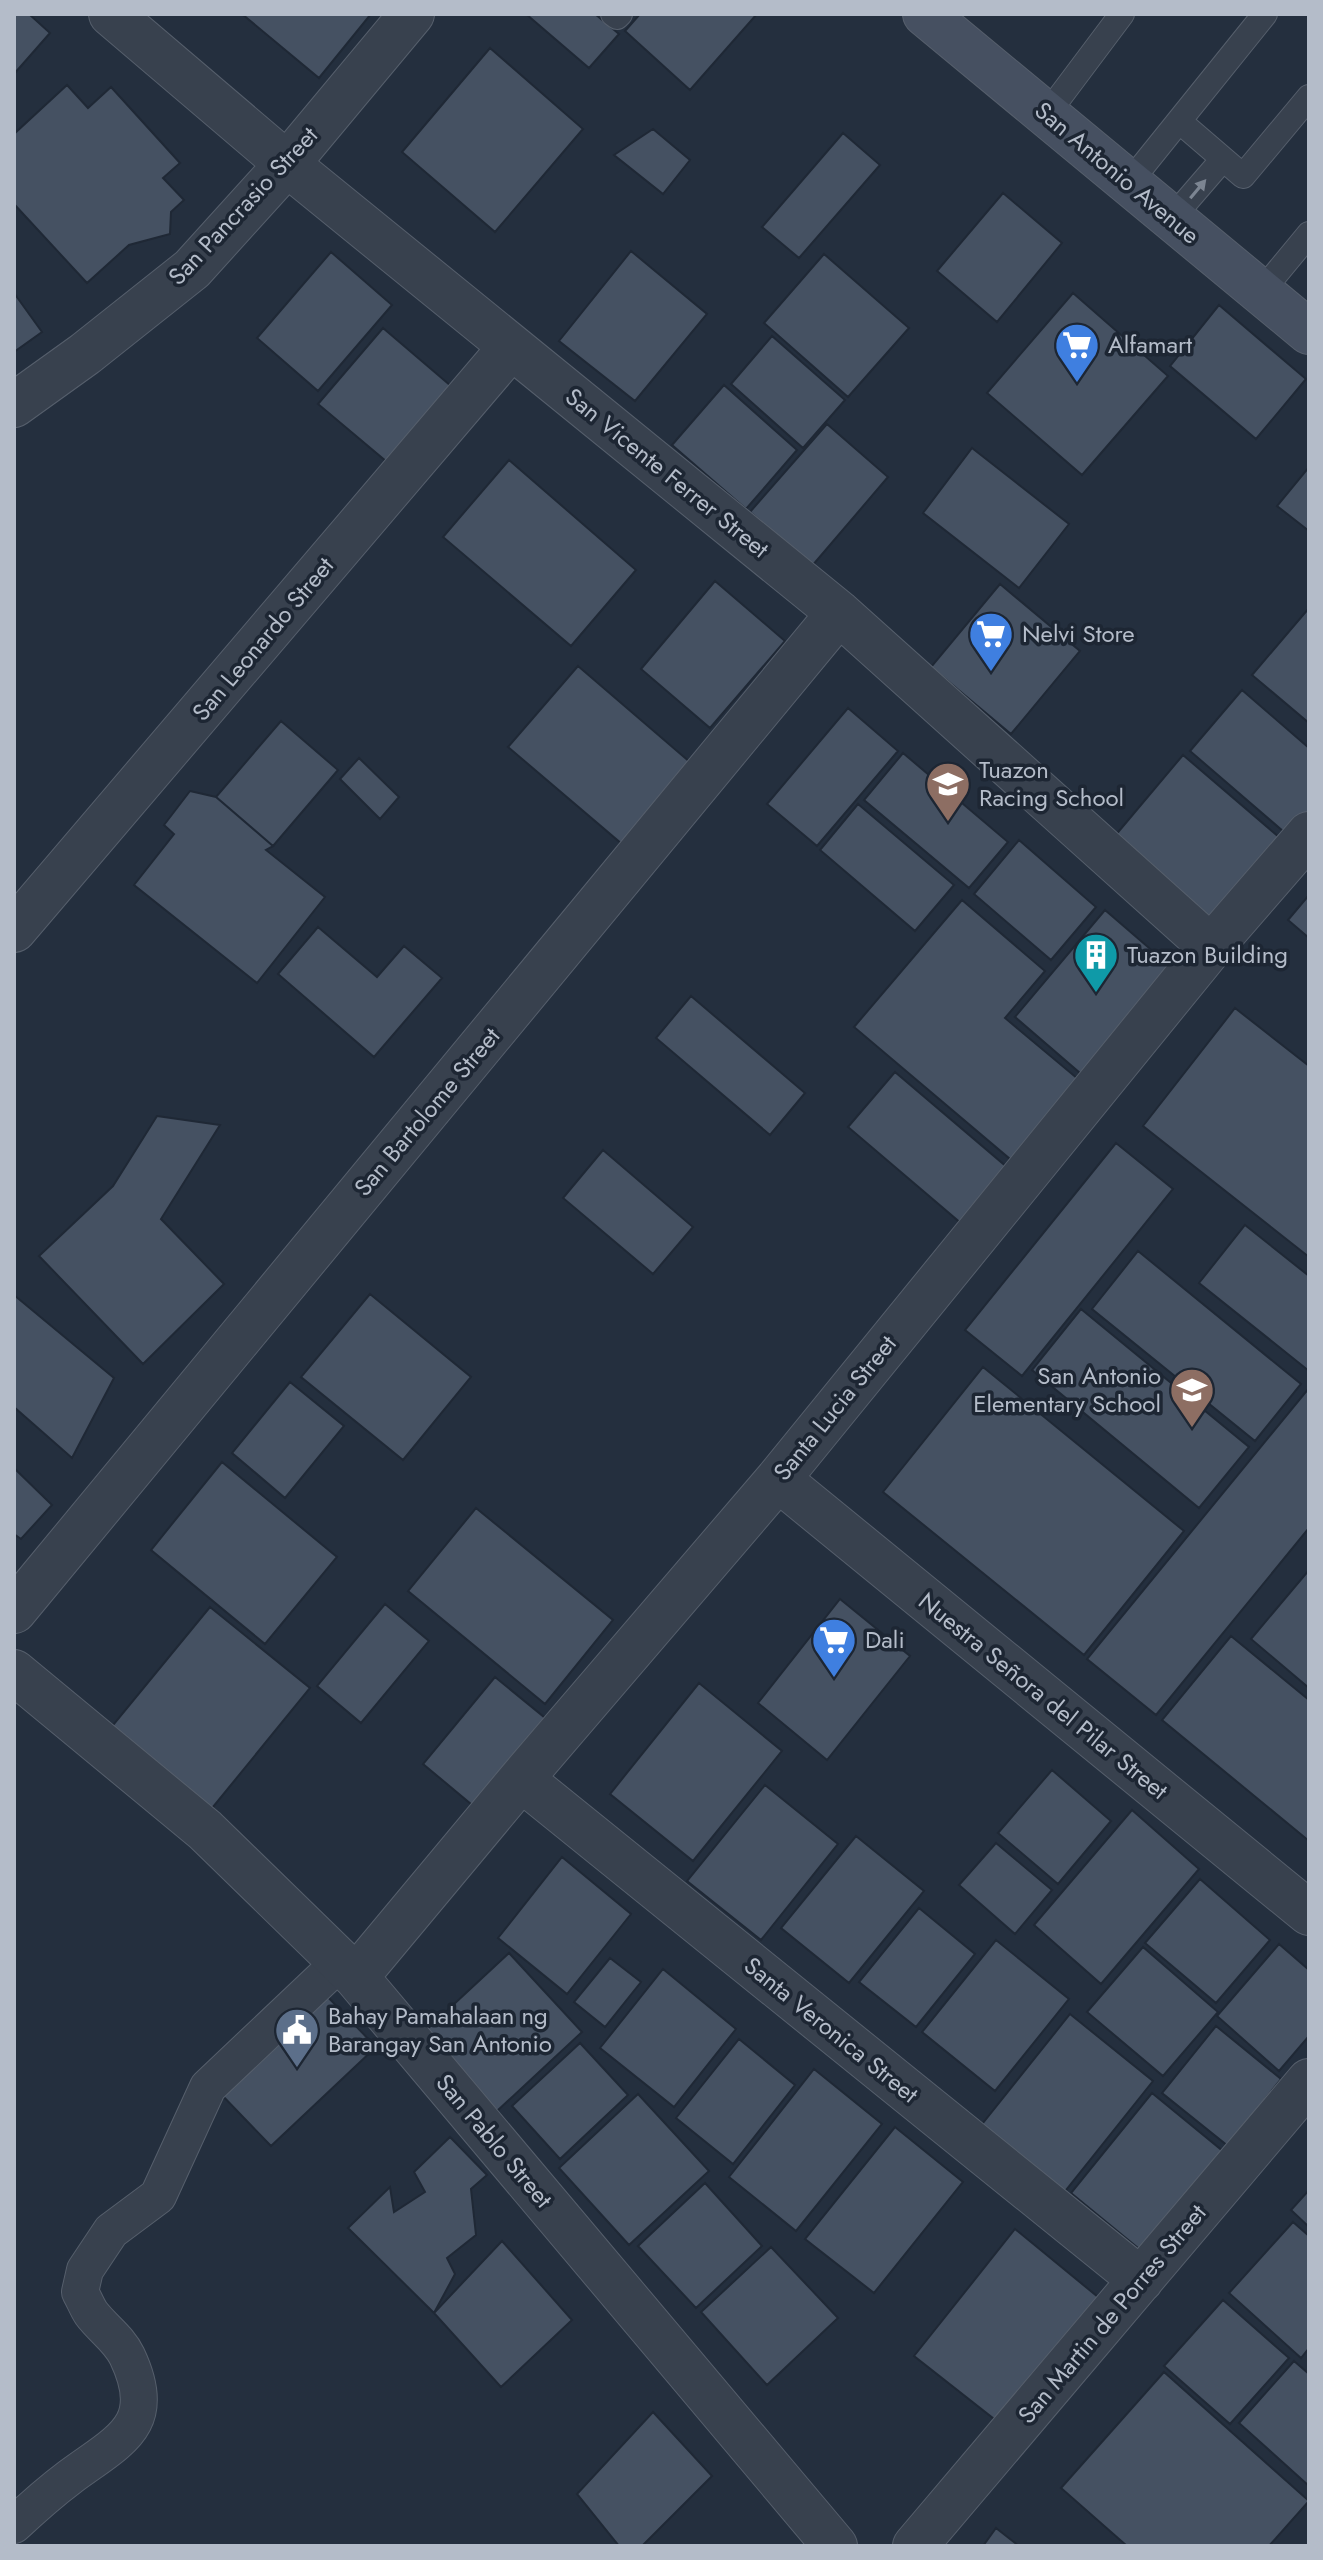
<svg xmlns="http://www.w3.org/2000/svg" width="1323" height="2560" font-family="Jost,sans-serif">
  <style>
    .building { fill: #455162; stroke: #1f2835; stroke-width: 2 }
    .lines { fill: none; stroke-linecap: round; stroke-linejoin: round }
    .service-casing { stroke: #565f6c; stroke-width: 26 }
    .pedestrian-casing { stroke: #565f6c; stroke-width: 38 }
    .minor-casing { stroke: #565f6c; stroke-width: 46 }
    .secondary-casing { stroke: #565f6c; stroke-width: 46 }
    .service { stroke: #38414e; stroke-width: 24 }
    .pedestrian { stroke: #38414e; stroke-width: 36 }
    .minor { stroke: #38414e; stroke-width: 44 }
    .secondary { stroke: #465061; stroke-width: 44 }
    .oneway { fill: #7c8592 }
    .labels { text-anchor: middle; stroke-width: 7; stroke-linejoin: round; paint-order: stroke }
    .street-label { font-size: 24px; fill: #b4bcc9; stroke: #1d2633 }
    .poi-label { font-size: 24px; fill: #b4bcc9; stroke: #1d2633; text-anchor: start }
  </style>
  <rect width="100%" height="100%" fill="#242f3e"/>
  <!-- building -->
  <path class="building" d="M14 14H29L50 33 14 74Z
    M242 14H371L319 78Z
    M526 14H595L619 34 589 68Z
    M640 14H757L690 90 625 31Z
    M490 48 583 129 495 232 402 152Z
    M67 85 88 108 111 87 180 163 163 178 184 200 171 212 170 234 129 245 87 283 14 204V134Z
    M653 129 690 160 663 194 614 155Z
    M843 133 880 165 799 258 762 227Z
    M1003 193 1062 243 997 322 937 271Z
    M631 251 707 314 635 401 559 341Z
    M331 252 392 305 318 391 257 338Z
    M824 254 909 328 848 397 764 323Z
    M14 293 42 332 14 352Z
    M1073 293 1168 376 1082 475 987 393Z
    M1219 305 1306 379 1256 439 1170 366Z
    M383 328 458 392 393 467 318 404Z
    M772 336 845 400 803 448 731 384Z
    M724 385 797 450 746 509 672 445Z
    M827 424 888 477 812 566 750 512Z
    M972 448 1069 524 1019 588 923 513Z
    M509 460 636 570 571 646 443 537Z
    M1309 467V531L1277 506Z
    M715 581 785 641 710 728 641 669Z
    M1000 584 1080 651 1011 734 931 667Z
    M1309 608V723L1252 675Z
    M578 666 691 763 622 844 508 747Z
    M1242 690 1309 748V816L1291 838 1190 751Z
    M848 708 898 751 817 846 767 804Z
    M281 721 338 770 273 846 216 797Z
    M903 753 1008 842 969 888 864 800Z
    M1183 755 1280 838 1211 919 1114 837Z
    M359 758 399 797 380 819 340 779Z
    M190 791 216 797 273 846 266 850 325 897 257 983 134 885 174 834 164 825Z
    M858 804 954 885 915 931 820 850Z
    M1019 840 1096 907 1051 960 974 894Z
    M1309 895V938L1288 920Z
    M962 900 1045 971 1005 1018 1084 1084 1016 1164 854 1027Z
    M1105 910 1177 972 1087 1079 1015 1017Z
    M318 927 377 977 404 946 442 978 374 1057 278 974Z
    M691 996 805 1093 770 1135 656 1038Z
    M1235 1008 1309 1066V1257L1143 1126Z
    M895 1072 1015 1174 969 1230 848 1127Z
    M157 1116 220 1125 161 1219 224 1284 143 1364 39 1256 113 1186Z
    M1116 1143 1173 1189 1022 1376 965 1330Z
    M603 1150 693 1227 653 1274 563 1198Z
    M1245 1225 1309 1276V1371L1199 1283Z
    M1138 1251 1301 1384 1255 1441 1092 1309Z
    M370 1294 471 1377 403 1460 301 1377Z
    M14 1295 114 1378 72 1458 14 1407Z
    M1081 1309 1249 1447 1199 1508 1032 1370Z
    M983 1367 1184 1531 1084 1655 883 1492Z
    M290 1382 344 1426 285 1498 232 1453Z
    M1309 1388V1528L1156 1715 1087 1659Z
    M222 1462 337 1557 265 1644 151 1550Z
    M14 1468 52 1505 21 1539 14 1534Z
    M476 1508 613 1620 545 1704 408 1591Z
    M1309 1570V1688L1251 1639Z
    M840 1599 910 1656 827 1760 758 1703Z
    M385 1604 429 1641 361 1723 317 1686Z
    M210 1607 310 1688 204 1818 104 1736Z
    M1231 1636 1309 1700V1841L1162 1720Z
    M495 1677 550 1722 477 1809 423 1764Z
    M699 1683 782 1751 693 1861 610 1794Z
    M1052 1770 1111 1821 1058 1884 998 1833Z
    M765 1785 838 1844 761 1940 687 1881Z
    M1132 1810 1199 1869 1101 1984 1034 1925Z
    M856 1836 924 1891 849 1983 781 1928Z
    M996 1843 1052 1890 1015 1934 959 1885Z
    M562 1857 631 1914 567 1994 498 1938Z
    M1200 1879 1270 1940 1216 2003 1145 1943Z
    M919 1908 975 1954 916 2027 859 1982Z
    M996 1940 1069 1999 995 2091 922 2032Z
    M1279 1944 1309 1970V2036L1279 2071 1217 2016Z
    M1143 1947 1218 2012 1163 2076 1087 2012Z
    M509 1953 582 2032 497 2111 424 2032Z
    M610 1958 641 1982 605 2027 574 2002Z
    M663 1969 736 2029 674 2107 600 2048Z
    M323 1992 376 2047 271 2146 218 2091Z
    M1070 2014 1153 2081 1062 2195 979 2128Z
    M1216 2026 1281 2079 1228 2146 1162 2093Z
    M739 2039 795 2085 733 2164 676 2118Z
    M580 2043 628 2095 560 2159 512 2106Z
    M814 2069 882 2124 796 2231 729 2177Z
    M1152 2093 1230 2157 1149 2257 1071 2193Z
    M638 2094 709 2171 629 2245 559 2168Z
    M895 2127 963 2182 874 2293 805 2239Z
    M450 2137 487 2175 471 2189 476 2235 447 2258 455 2274 434 2313 348 2228 390 2187 394 2212 425 2192 414 2172Z
    M705 2183 762 2246 696 2308 638 2246Z
    M1309 2190V2227L1291 2210Z
    M1293 2222 1309 2236V2348L1301 2358 1229 2293Z
    M1015 2229 1098 2297 998 2422 914 2356Z
    M502 2241 572 2320 501 2387 434 2313Z
    M771 2247 838 2318 767 2385 701 2312Z
    M1223 2300 1289 2358 1230 2424 1164 2366Z
    M1294 2361 1309 2374V2486L1239 2423Z
    M1164 2372 1309 2501 1269 2546H1127L1061 2488Z
    M653 2412 712 2476 642 2546H619L577 2494Z
    M996 2528 1019 2546H983Z"/>
  <g class="lines">
    <!-- service casing -->
    <g class="service-casing">
      <path id="service" d="M613 14 617 17 620 14
        M1047 114 1122 14
        M1179 121 1243 176 1309 97
        M1129 183 1265 14
        M1172 218 1223 159
        M1261 292 1309 234"/>
    </g>
    <!-- pedestrian casing -->
    <g class="pedestrian-casing">
      <path id="pedestrian" d="M14 2525C32 2508 50 2492 70 2477 120 2440 160 2425 127 2356 119 2339 102 2328 91 2313 87 2307 84 2299 80 2292L85 2270 111 2231 158 2196 208 2087 340 1962"/>
    </g>
    <!-- minor casing -->
    <g class="minor-casing">
      <path id="minor" d="M111 14 287 164 839 613 1211 947
        M14 405 85 354 192 269 287 164 412 14
        M14 930 511 347
        M778 1479 1309 1913
        M14 1611 839 613
        M14 1672 205 1830 356 1977 835 2546
        M521 1779 1141 2280
        M356 1977 521 1779 778 1479 1211 947 1309 834
        M915 2546 1309 2081"/>
    </g>
    <!-- secondary casing -->
    <g class="secondary-casing">
      <path id="secondary" d="M925 14 1309 332"/>
    </g>
    <!-- service -->
    <use href="#service" class="service"/>
    <!-- pedestrian -->
    <use href="#pedestrian" class="pedestrian"/>
    <!-- minor -->
    <use href="#minor" class="minor"/>
    <!-- secondary -->
    <use href="#secondary" class="secondary"/>
  </g>
  <!-- one-way arrows -->
  <defs><path id="oneway-solid" d="M-6-.8H1V-3.2L6.5 0L1 3.2V.8H-6Z" transform="scale(2)"/></defs>
  <use class="oneway" href="#oneway-solid" transform="translate(1198 189) rotate(-50)"/>
  <!-- icons -->
  <defs>
    <g id="supermarket-pin" transform="scale(2.3)"><path d="M0 17L-7.5 6A9.5 9.5 0 1 1 7.5 6Z" fill="#3f7fe0" stroke="#1d2633"/><path d="M-6-5.5h2.5l.6 2H6L4.5 2H-2.5L-4.4-4H-6ZM-1.5 3.2a1.3 1.3 0 1 0 .1 0ZM3 3.2a1.3 1.3 0 1 0 .1 0Z" fill="#fff"/></g>
    <g id="school-pin" transform="scale(2.3)"><path d="M0 17L-7.5 6A9.5 9.5 0 1 1 7.5 6Z" fill="#8d6e63" stroke="#1d2633"/><path d="M0-5L7-2L0 1L-7-2ZM-4 1L0 2.5L4 1V4Q0 6-4 4Z" fill="#fff"/></g>
    <g id="building-pin" transform="scale(2.3)"><path d="M0 17L-7.5 6A9.5 9.5 0 1 1 7.5 6Z" fill="#0f9aa8" stroke="#1d2633"/><path d="M-4-6H4V6H1V3H-1V6H-4ZM-2.5-4.3h1.7v1.8h-1.7ZM.8-4.3h1.7v1.8H.8ZM-2.5-1h1.7V.8h-1.7ZM.8-1h1.7V.8H.8Z" fill="#fff"/></g>
    <g id="civic-pin" transform="scale(2.3)"><path d="M0 17L-7.5 6A9.5 9.5 0 1 1 7.5 6Z" fill="#5c6f8a" stroke="#1d2633"/><path d="M-.6-6.5H3V-4.5H.6V-3L4-1V1h2V6H-6V1h2V-1L-.6-3ZM-1.2 2.5V6h2.4V2.5Z" fill="#fff"/></g>
  </defs>
  <g fill-rule="evenodd">
    <use href="#supermarket-pin" x="1077" y="345"/>
    <use href="#supermarket-pin" x="991" y="634"/>
    <use href="#school-pin" x="948" y="784"/>
    <use href="#building-pin" x="1096" y="955"/>
    <use href="#school-pin" x="1192" y="1390"/>
    <use href="#supermarket-pin" x="834" y="1640"/>
    <use href="#civic-pin" x="297" y="2030"/>
  </g>
  <g class="labels">
    <!-- street labels -->
    <g class="street-label">
      <text transform="translate(1117 173) rotate(40)" y="8">San Antonio Avenue</text>
      <text transform="translate(243 206) rotate(-47)" y="8">San Pancrasio Street</text>
      <text transform="translate(667 473) rotate(39)" y="8">San Vicente Ferrer Street</text>
      <text transform="translate(263 639) rotate(-50)" y="8">San Leonardo Street</text>
      <text transform="translate(427 1112) rotate(-50)" y="8">San Bartolome Street</text>
      <text transform="translate(835 1408) rotate(-51)" y="8">Santa Lucia Street</text>
      <text transform="translate(1043 1696) rotate(39)" y="8">Nuestra Señora del Pilar Street</text>
      <text transform="translate(831 2030) rotate(39)" y="8">Santa Veronica Street</text>
      <text transform="translate(494 2141) rotate(50)" y="8">San Pablo Street</text>
      <text transform="translate(1112 2314) rotate(-50)" y="8">San Martin de Porres Street</text>
    </g>
    <!-- poi labels -->
    <g class="poi-label">
      <text x="1108" y="353">Alfamart</text>
      <text x="1022" y="642">Nelvi Store</text>
      <text x="979" y="778">Tuazon<tspan x="979" dy="28">Racing School</tspan></text>
      <text x="1127" y="963">Tuazon Building</text>
      <text x="1161" y="1384" text-anchor="end">San Antonio<tspan x="1161" dy="28">Elementary School</tspan></text>
      <text x="865" y="1648">Dali</text>
      <text x="328" y="2024">Bahay Pamahalaan ng<tspan x="328" dy="28">Barangay San Antonio</tspan></text>
    </g>
  </g>
  <!-- border -->
  <rect width="1323" height="2560" fill="none" stroke="#b4bcc9" stroke-width="32"/>
</svg>
